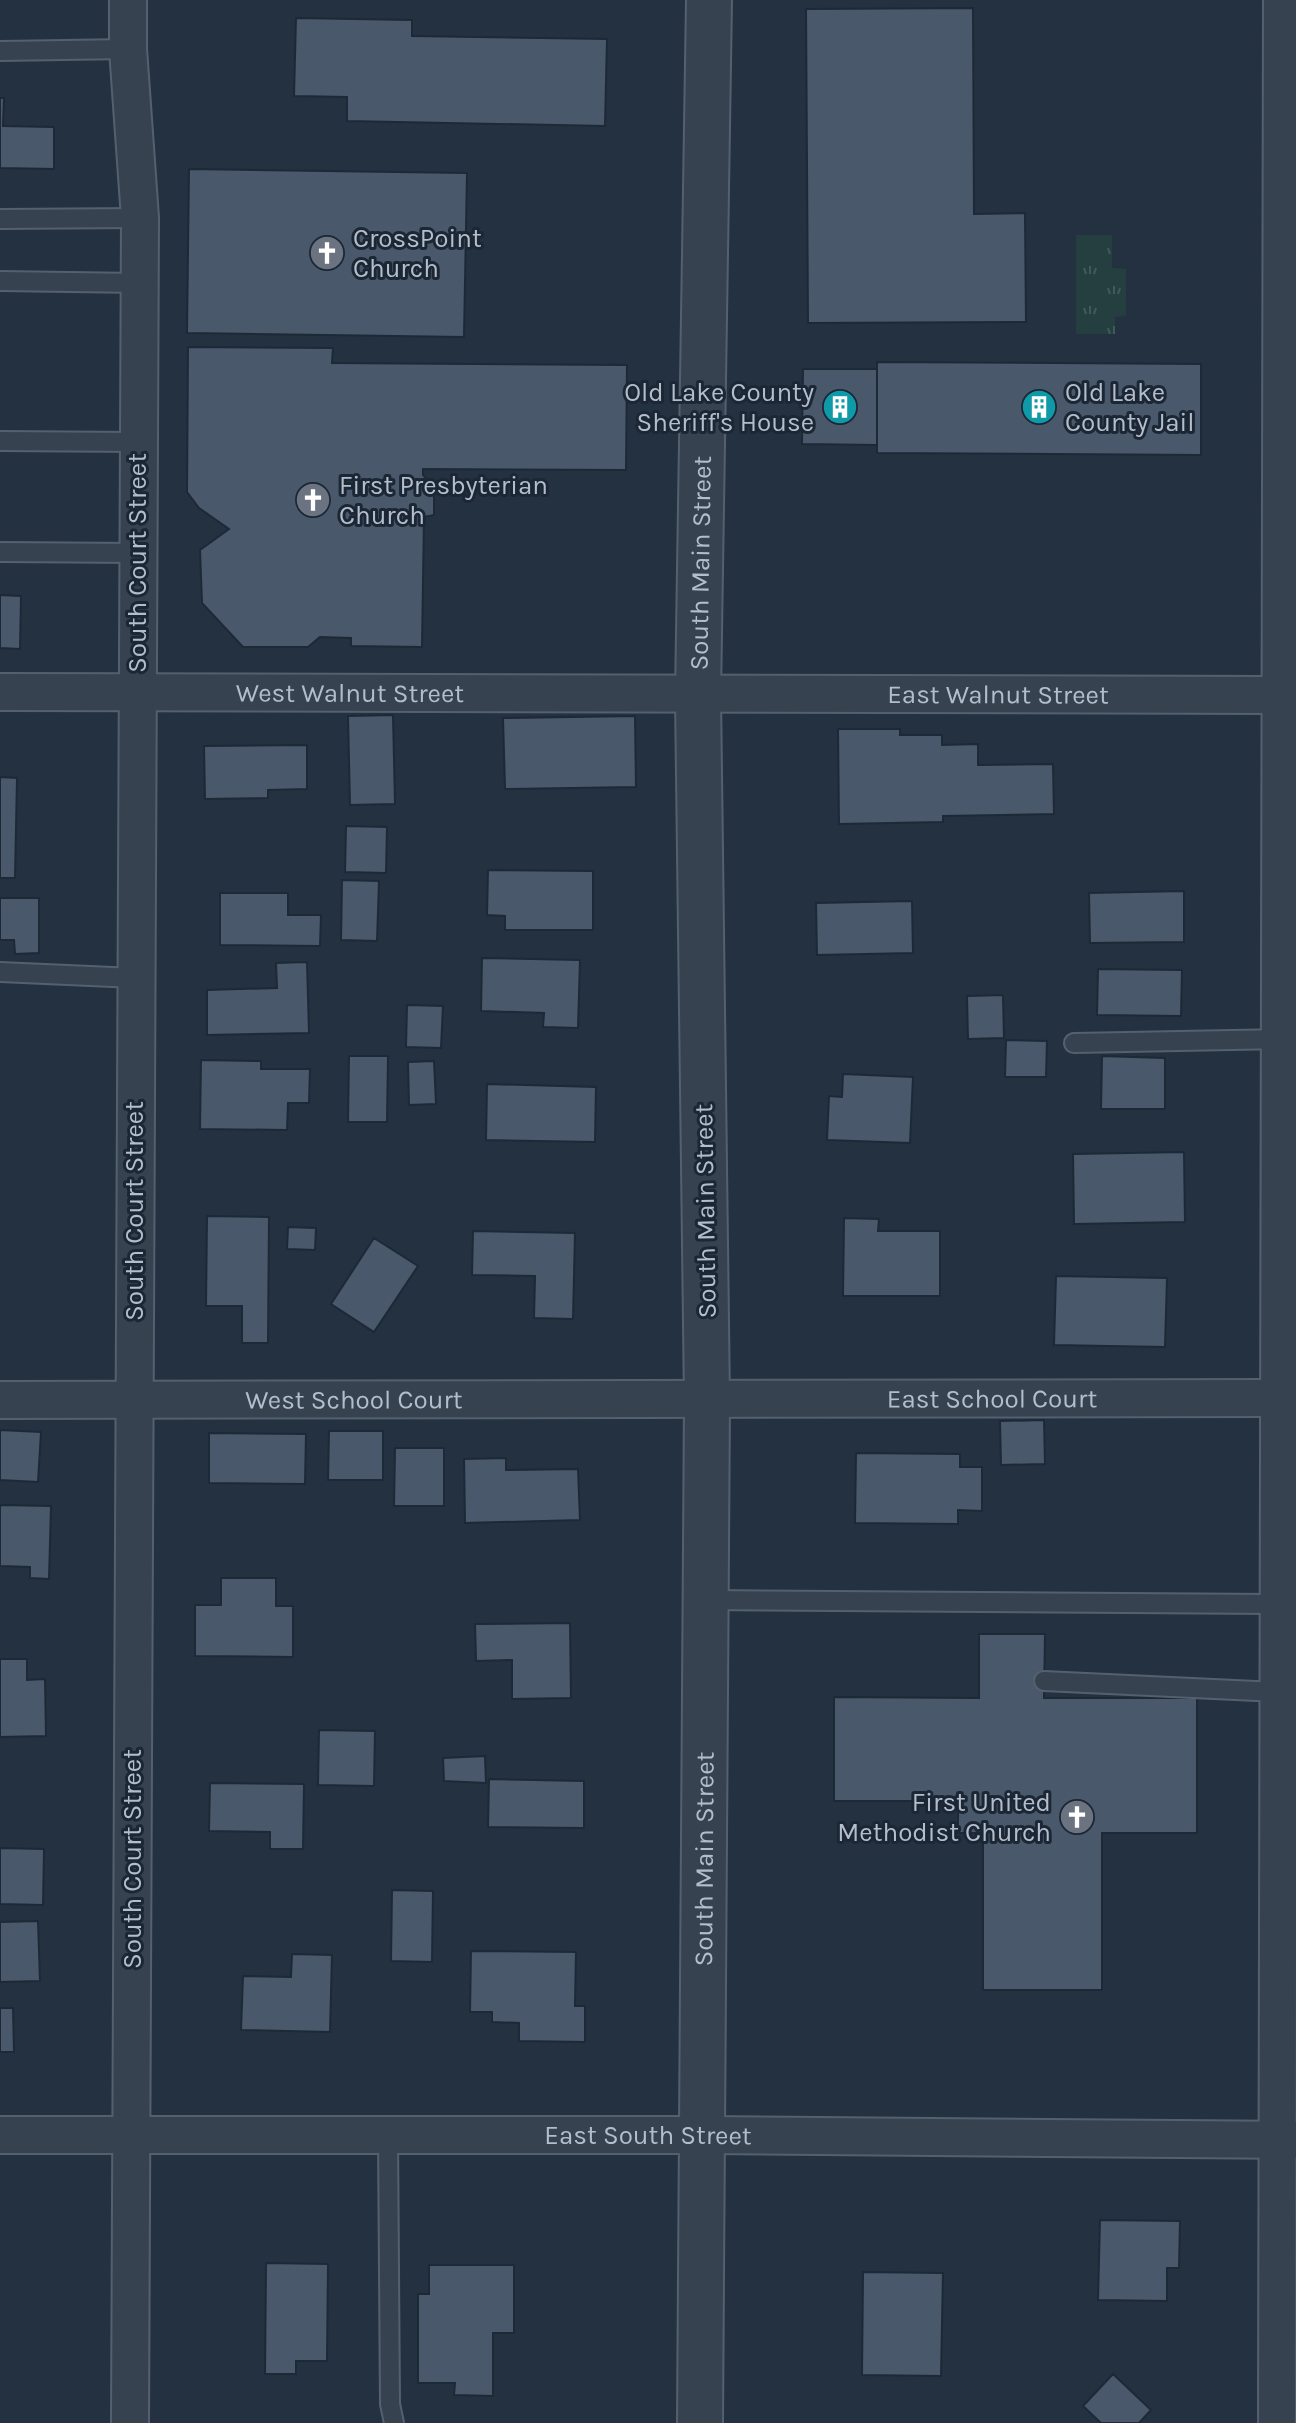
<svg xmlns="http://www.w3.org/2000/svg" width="1296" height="2423" font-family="Karla,sans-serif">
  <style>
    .park { fill: url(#park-tufts) }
    .building { fill: #49586a; stroke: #1e2937; stroke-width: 2 }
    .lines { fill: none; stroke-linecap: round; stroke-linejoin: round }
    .service-casing { stroke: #55606e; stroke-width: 22 }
    .minor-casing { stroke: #55606e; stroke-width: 40 }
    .tertiary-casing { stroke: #55606e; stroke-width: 48 }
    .service { stroke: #374250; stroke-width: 18 }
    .minor { stroke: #374250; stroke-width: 36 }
    .tertiary { stroke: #374250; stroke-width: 44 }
    .labels { text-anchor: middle; stroke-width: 6; stroke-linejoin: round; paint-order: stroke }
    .poi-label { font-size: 26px; fill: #b4bdcb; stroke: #1c2735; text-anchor: start }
    .street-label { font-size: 26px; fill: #b4bdcb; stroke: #1c2735 }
  </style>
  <defs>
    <pattern id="park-tufts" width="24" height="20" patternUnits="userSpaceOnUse" patternTransform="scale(2)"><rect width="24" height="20" fill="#253f41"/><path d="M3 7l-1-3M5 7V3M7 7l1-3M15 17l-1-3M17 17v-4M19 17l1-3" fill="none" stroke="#42595b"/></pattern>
  </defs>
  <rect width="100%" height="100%" fill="#233141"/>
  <!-- park -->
  <path class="park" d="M1076 235H1112V268L1126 269V316L1115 317V334H1076Z"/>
  <!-- building -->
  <path class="building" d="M973 8 974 214 1025 213 1026 322 808 323 806 9Z
    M296 18 412 20V36L607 39 605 126 347 121V97L294 96Z
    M0 98H4L3 126 54 127V169L0 168Z
    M189 169 467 173 464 337 187 333Z
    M188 347 333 348 332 363 627 365 626 470 423 469V475L434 488V515L424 517 422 647 351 646V638L320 637 308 647H243L202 603 200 550 229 529 199 508 187 492Z
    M877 362 1201 364V455L877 453Z
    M803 369H877V445L802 444Z
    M0 595 21 596 20 649 0 648Z
    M393 715 395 804 350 805 348 716Z
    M635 716 636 787 505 789 503 718Z
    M838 729H900V735H942V745L978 744V765L1053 764 1054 814 943 816V822L839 824Z
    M307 745V789L268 790V798L205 799 204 746Z
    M0 777 17 778 15 878H0Z
    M346 826 387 827 386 873 345 872Z
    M488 870 593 871V930H505V916L487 915Z
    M342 880 379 881 377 941 341 940Z
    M1184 891V942L1090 943 1089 893Z
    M220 893H288V915H321L320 946 220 945Z
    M0 898H39V953L15 954 14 940H0Z
    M912 901 913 953 817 955 816 903Z
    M482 958 580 960 578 1028 543 1027 544 1013 481 1011Z
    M307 962 309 1033 207 1035V990L277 988 276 963Z
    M1098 969 1182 970 1181 1016 1097 1015Z
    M1003 995 1004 1038 968 1039 967 996Z
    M407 1005 443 1006 441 1048 406 1047Z
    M1006 1040 1047 1041 1046 1077H1005Z
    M349 1056H388L387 1122H348Z
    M1102 1056 1165 1058V1109H1101Z
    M201 1060 261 1061V1069H310L309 1103H288L287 1130 200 1129Z
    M434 1061 436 1104 409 1105 408 1062Z
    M843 1074 913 1077 910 1143 827 1140 829 1096 842 1097Z
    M487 1084 596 1087 595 1142 486 1140Z
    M1184 1152 1185 1222 1074 1224 1073 1154Z
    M207 1216 269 1217 268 1343H242V1306H206Z
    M844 1218 879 1219 878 1231H940V1296H843Z
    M288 1227 316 1228 315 1250 287 1249Z
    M473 1231 575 1233 573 1319 534 1318 535 1276 472 1275Z
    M374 1238 418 1266 374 1332 331 1304Z
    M1056 1276 1167 1278 1165 1347 1054 1345Z
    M1044 1420 1045 1464 1001 1465 1000 1421Z
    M0 1430 41 1432 38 1482 0 1480Z
    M329 1431H383V1480H328Z
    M209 1433 306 1434 305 1484 209 1483Z
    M395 1448H444V1506H394Z
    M856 1453 960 1454V1467H982V1511L958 1510V1524L855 1523Z
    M506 1458V1470L578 1469 580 1520 465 1523 464 1459Z
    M0 1505 51 1506 49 1579 30 1578V1567L0 1566Z
    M221 1578H276V1606H293V1657L195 1656V1605H221Z
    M570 1623 571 1698 512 1699V1660L476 1661 475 1624Z
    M979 1634H1045L1044 1698H1197V1833H1102V1990H983V1833H958V1801H834V1697L979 1698Z
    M0 1659H27V1680L45 1679 46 1736 0 1737Z
    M319 1730 375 1731 374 1786 318 1785Z
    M485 1756 486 1783 444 1781 443 1758Z
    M489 1779 584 1781V1828L488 1827Z
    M210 1783 304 1784 303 1849H270V1832L209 1831Z
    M0 1848 44 1849 43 1905 0 1904Z
    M392 1890 433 1891 432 1962 391 1961Z
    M38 1921 40 1981 0 1982V1922Z
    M471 1951 576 1952 575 2006H585V2042L519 2041V2023L492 2022V2012H470Z
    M292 1954 332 1955 330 2032 241 2030 243 1976 291 1977Z
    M0 2008H13L14 2052H0Z
    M1100 2220 1180 2221 1179 2268H1167V2301L1098 2300Z
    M266 2263 328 2264 327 2361H296V2374H265Z
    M429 2265H514V2333H493V2396L454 2395 455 2383H418V2294H429Z
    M863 2272 943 2273 941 2376 862 2375Z
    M1113 2374 1151 2410 1139 2423H1101L1083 2406Z"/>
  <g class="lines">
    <!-- service casing -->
    <g class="service-casing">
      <path id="service" d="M0 51 128 49
        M0 219 140 218
        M0 281 140 283
        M0 441 138 442
        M0 552 138 553
        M0 972 135 978
        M1074 1043 1280 1039
        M706 1600 1285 1604
        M1044 1681 1278 1692
        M388 2135 390 2404 394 2423"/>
    </g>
    <!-- minor casing -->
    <g class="minor-casing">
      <g id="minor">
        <path d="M128 0V49L140 218 130 2423"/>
        <path id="s1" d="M0 692 1296 695"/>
        <path id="s2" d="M0 1400 1279 1398"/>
        <path id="s3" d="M0 2135H703L1296 2140"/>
        <path d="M1277 2423 1282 0"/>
      </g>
    </g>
    <!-- tertiary casing -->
    <g class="tertiary-casing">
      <g id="tertiary">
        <path id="s4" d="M700 2423 707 1401 698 696 709 0"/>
      </g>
    </g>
    <!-- service -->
    <use href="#service" class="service"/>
    <!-- minor -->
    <use href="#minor" class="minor"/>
    <!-- tertiary -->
    <use href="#tertiary" class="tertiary"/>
  </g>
  <!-- icons -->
  <defs>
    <g id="church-disc" transform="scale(1.8)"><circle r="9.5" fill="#6b7280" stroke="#1c2735"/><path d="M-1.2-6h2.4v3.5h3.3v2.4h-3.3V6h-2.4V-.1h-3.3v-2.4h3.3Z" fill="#fff"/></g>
    <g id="building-disc" transform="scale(1.8)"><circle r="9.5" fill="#0f9aa8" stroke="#1c2735"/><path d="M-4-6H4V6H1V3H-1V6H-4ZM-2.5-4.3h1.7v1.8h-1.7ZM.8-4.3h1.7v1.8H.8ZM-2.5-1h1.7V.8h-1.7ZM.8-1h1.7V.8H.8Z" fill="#fff"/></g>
  </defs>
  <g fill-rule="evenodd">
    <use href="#church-disc" x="327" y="253"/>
    <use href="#building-disc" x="840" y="407"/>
    <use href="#building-disc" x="1039" y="407"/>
    <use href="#church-disc" x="313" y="500"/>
    <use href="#church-disc" x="1077" y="1817"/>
  </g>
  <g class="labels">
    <!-- poi labels -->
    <g class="poi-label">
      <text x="353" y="247">CrossPoint<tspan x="353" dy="30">Church</tspan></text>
      <text x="814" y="401" text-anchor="end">Old Lake County<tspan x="814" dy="30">Sheriff's House</tspan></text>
      <text x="1065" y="401">Old Lake<tspan x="1065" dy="30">County Jail</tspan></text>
      <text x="339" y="494">First Presbyterian<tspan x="339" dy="30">Church</tspan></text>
      <text x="1051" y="1811" text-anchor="end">First United<tspan x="1051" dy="30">Methodist Church</tspan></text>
    </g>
    <!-- street labels -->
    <g class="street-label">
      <text transform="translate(137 563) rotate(-90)" y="9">South Court Street</text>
      <text dy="9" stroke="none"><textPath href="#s4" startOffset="1860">South Main Street</textPath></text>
      <text dy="9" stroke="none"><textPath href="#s1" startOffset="350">West Walnut Street</textPath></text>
      <text dy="9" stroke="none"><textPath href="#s1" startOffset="998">East Walnut Street</textPath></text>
      <text transform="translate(134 1211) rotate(-90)" y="9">South Court Street</text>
      <text transform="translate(705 1211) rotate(-91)" y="9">South Main Street</text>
      <text dy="9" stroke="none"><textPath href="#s2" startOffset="992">East School Court</textPath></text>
      <text dy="9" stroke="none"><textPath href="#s2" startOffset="354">West School Court</textPath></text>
      <text transform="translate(132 1859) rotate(-90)" y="9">South Court Street</text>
      <text dy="9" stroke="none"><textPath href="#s4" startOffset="564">South Main Street</textPath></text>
      <text dy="9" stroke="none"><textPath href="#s3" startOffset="648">East South Street</textPath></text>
    </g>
  </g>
</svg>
